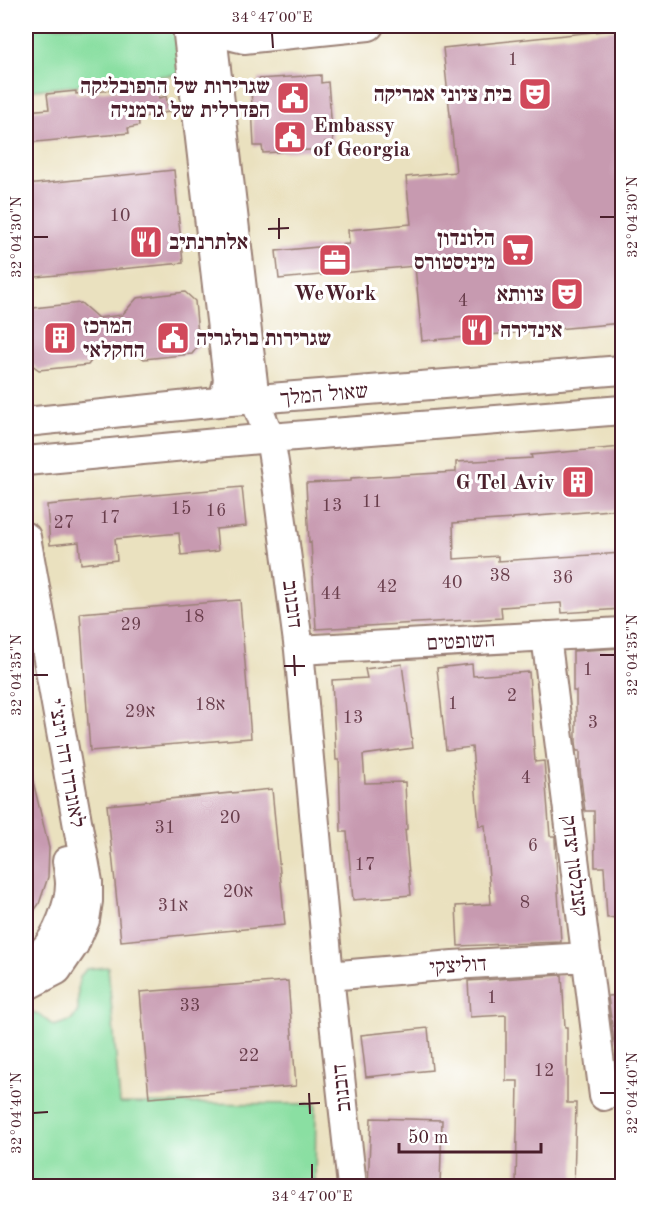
<svg xmlns="http://www.w3.org/2000/svg" width="648" height="1212" font-family="'Old Standard TT','Frank Ruhl Libre',serif">
  <style>
    .green { fill: #8adfa2; stroke: #6a7f66; stroke-width: 1.5 }
    .building { fill: #c79ab0 }
    .lines { fill: none; stroke-linecap: round; stroke-linejoin: round }
    .minor-casing { stroke: #9a8075; stroke-width: 32 }
    .minor { stroke: #fff; stroke-width: 28 }
    .ticks { fill: none; stroke: #4a1f2b; stroke-width: 2 }
    .labels { text-anchor: middle; stroke-width: 6; stroke-linejoin: round; paint-order: stroke }
    .number-label { font-size: 18px; fill: #693e4c }
    .poi-label { font-size: 21px; font-weight: bold; fill: #4a1f2b; stroke: #fff; text-anchor: end }
    .street-label { font-size: 21px; fill: #4a1f2b; stroke: #fff }
    .neatline { fill: none; stroke: #4a1f2b; stroke-width: 2 }
    .ticks-label { font-size: 15px; text-anchor: middle; fill: #4a1f2b }
  </style>
  <rect width="100%" height="100%" fill="#fff"/>
  <filter id="ink" filterUnits="userSpaceOnUse"><feTurbulence type="fractalNoise" baseFrequency=".0167" numOctaves="2"/><feDisplacementMap in="SourceGraphic" scale="12" xChannelSelector="R" yChannelSelector="G"/><feConvolveMatrix kernelMatrix="1 2 1 2 8 2 1 2 1" color-interpolation-filters="sRGB"/></filter>
  <filter id="wash" filterUnits="userSpaceOnUse"><feTurbulence type="fractalNoise" baseFrequency=".008" numOctaves="4" result="noise"/><feDisplacementMap in="SourceGraphic" scale="24" xChannelSelector="R" yChannelSelector="G"/><feGaussianBlur stdDeviation="1.35" result="paint"/><feColorMatrix in="noise" values="0 0 0 0 0 0 0 0 0 0 0 0 0 0 0 0 0 1.4 0 .05"/><feComposite in="paint" operator="in"/></filter>
  <g filter="url(#wash)">
    <rect width="100%" height="100%" fill="#eae1bf"/>
    <!-- green -->
    <path class="green" d="M26 26H182L189 73 26 91Z
      M108 967 120 1103 316 1104 315 1186H26V1010L38 1014 54 1026 72 1020 78 1011V985L80 977 86 969Z"/>
    <g id="blocks">
      <!-- building -->
      <path class="building" d="M622 29V323L422 341 415 266 279 279 276 251 349 244 348 230 411 224 406 177 456 172 443 48Z
        M321 75V83L328 82 333 142H325V149L263 153 262 146H254L251 87H258V79Z
        M156 84 159 98 166 96 169 112 138 118 139 126 128 128 129 133 26 143V111L49 109 47 94 76 91V94L123 89 124 91Z
        M174 170 183 263 26 278V185Z
        M185 292 195 301 199 345 192 354 144 359 126 346 100 349 88 365 39 370 28 362 26 317 33 308 81 303 98 318 122 315 137 298Z
        M622 447V509L513 518V519L453 523 454 559 498 556V561L622 553V609L562 613 561 603 501 607 502 618 316 629 311 542 309 543 306 483 351 481V478L456 472V462L532 458 531 455Z
        M242 487 246 526 216 529 218 551 181 555 179 533 115 539 117 560 81 564 79 542 50 545 47 505Z
        M240 600 251 738 90 751 80 613Z
        M622 648V917L607 918 604 867H595L594 811H585L580 771V751H577L576 741V691H573V651Z
        M402 664 413 748 363 755 365 783 405 782 407 829 405 830 411 895 353 900 347 832H341L339 760H336L332 680 367 678 365 669Z
        M472 664 473 676 529 672 535 762 544 761 550 836H555V840L561 942 458 946 456 906 491 904 485 825 479 826 472 747 446 750 437 668Z
        M31 773 49 848 48 877 39 904 26 922V774Z
        M272 789 285 925 121 941 107 805Z
        M562 975 565 1027H567V1103H576L574 1186H516L518 1081H506V1015L470 1017 468 981Z
        M288 981 296 1086 149 1098 140 992Z
        M622 995V1040L614 1041 608 996Z
        M428 1028 432 1070 366 1077 361 1035Z
        M371 1118 442 1120 440 1186H368Z"/>
    </g>
  </g>
  <g filter="url(#ink)">
    <use href="#blocks" fill-opacity="0" stroke="#9a8075" stroke-width="1.5"/>
    <g class="lines">
      <!-- minor casing -->
      <g class="minor-casing">
        <path id="minor" d="M187 26 228 381 225 393 218 402
          M211 26 255 400 270 438 275 469 299 650 329 976 352 1186
          M215 26C222 35 233 36 244 39L369 26
          M26 422 218 402 622 370
          M26 461 270 438 622 410
          M26 537 88 882V901L85 920 74 945 57 970 26 986
          M546 636 604 1096
          M299 650 622 632
          M26 962C31 959 37 956 42 952 57 938 70 904 70 884 70 877 68 868 67 861
          M329 976 453 965 587 957"/>
      </g>
      <!-- minor -->
      <use href="#minor" class="minor"/>
    </g>
  </g>
  <!-- ticks -->
  <path class="ticks" d="M272 33 273 48M600 217H615M279 218V239M268 229 289 228M33 237H48M294 655 295 676M600 655H615M284 666H305M33 675H48M309 1093 310 1114M600 1093H615M299 1104 320 1103M33 1113 48 1112M312 1164V1179"/>
  <!-- icons -->
  <defs>
    <g id="theatre-square" transform="scale(1.725)"><rect x="-9" y="-9" width="18" height="18" rx="4" fill="#d1495b" stroke="#fff"/><path d="M-5-5.5Q0-4 5-5.5V0Q5 5 0 6Q-5 5-5 0ZM-3.3-2.5H-1v1.5H-3.3ZM1-2.5H3.3v1.5H1ZM-2.8 1Q0 5.5 2.8 1Z" fill="#fff"/></g>
    <g id="civic-square" transform="scale(1.725)"><rect x="-9" y="-9" width="18" height="18" rx="4" fill="#d1495b" stroke="#fff"/><path d="M-.6-6.5H3V-4.5H.6V-3L4-1V1h2V6H-6V1h2V-1L-.6-3ZM-1.2 2.5V6h2.4V2.5Z" fill="#fff"/></g>
    <g id="restaurant-square" transform="scale(1.725)"><rect x="-9" y="-9" width="18" height="18" rx="4" fill="#d1495b" stroke="#fff"/><path d="M-5-6h1v4h1v-4h1v4h1v-4h1v5L-1.5 .5V6h-2V.5L-5-1ZM5-6V6H3V1.5H1.5Q1.5-4 5-6Z" fill="#fff"/></g>
    <g id="supermarket-square" transform="scale(1.725)"><rect x="-9" y="-9" width="18" height="18" rx="4" fill="#d1495b" stroke="#fff"/><path d="M-6-5.5h2.5l.6 2H6L4.5 2H-2.5L-4.4-4H-6ZM-1.5 3.2a1.3 1.3 0 1 0 .1 0ZM3 3.2a1.3 1.3 0 1 0 .1 0Z" fill="#fff"/></g>
    <g id="office-square" transform="scale(1.725)"><rect x="-9" y="-9" width="18" height="18" rx="4" fill="#d1495b" stroke="#fff"/><path d="M-6-3h4V-5.5h4V-3h4V5H-6ZM-1-4.5V-3h2v-1.5ZM-6 0V1H6V0Z" fill="#fff"/></g>
    <g id="building-square" transform="scale(1.725)"><rect x="-9" y="-9" width="18" height="18" rx="4" fill="#d1495b" stroke="#fff"/><path d="M-4-6H4V6H1V3H-1V6H-4ZM-2.5-4.3h1.7v1.8h-1.7ZM.8-4.3h1.7v1.8H.8ZM-2.5-1h1.7V.8h-1.7ZM.8-1h1.7V.8H.8Z" fill="#fff"/></g>
  </defs>
  <g fill-rule="evenodd">
    <use href="#theatre-square" x="535" y="94"/>
    <use href="#civic-square" x="293" y="98"/>
    <use href="#civic-square" x="290" y="137"/>
    <use href="#restaurant-square" x="146" y="242"/>
    <use href="#supermarket-square" x="518" y="250"/>
    <use href="#office-square" x="335" y="260"/>
    <use href="#theatre-square" x="567" y="294"/>
    <use href="#restaurant-square" x="477" y="330"/>
    <use href="#building-square" x="60" y="338"/>
    <use href="#civic-square" x="173" y="338"/>
    <use href="#building-square" x="578" y="482"/>
  </g>
  <g class="labels">
    <!-- number labels -->
    <g class="number-label">
      <text x="513" y="65">1</text>
      <text x="120" y="221">10</text>
      <text x="463" y="306">4</text>
      <text x="372" y="507">11</text>
      <text x="332" y="511">13</text>
      <text x="181" y="514">15</text>
      <text x="216" y="516">16</text>
      <text x="110" y="523">17</text>
      <text x="64" y="528">27</text>
      <text x="500" y="581">38</text>
      <text x="563" y="583">36</text>
      <text x="452" y="588">40</text>
      <text x="387" y="592">42</text>
      <text x="331" y="599">44</text>
      <text x="194" y="622">18</text>
      <text x="131" y="630">29</text>
      <text x="588" y="675">1</text>
      <text x="512" y="701">2</text>
      <text x="453" y="709">1</text>
      <text x="210" y="710">18א</text>
      <text x="140" y="717">29א</text>
      <text x="353" y="723">13</text>
      <text x="593" y="728">3</text>
      <text x="526" y="783">4</text>
      <text x="230" y="823">20</text>
      <text x="165" y="833">31</text>
      <text x="533" y="851">6</text>
      <text x="365" y="870">17</text>
      <text x="238" y="897">20א</text>
      <text x="525" y="908">8</text>
      <text x="173" y="911">31א</text>
      <text x="492" y="1003">1</text>
      <text x="190" y="1011">33</text>
      <text x="249" y="1061">22</text>
      <text x="544" y="1076">12</text>
    </g>
    <!-- poi labels -->
    <g class="poi-label">
      <text x="270" y="93">שגרירות של הרפובליקה<tspan x="270" dy="24">הפדרלית של גרמניה</tspan></text>
      <text x="512" y="101">בית ציוני אמריקה</text>
      <text x="313" y="132" text-anchor="start">Embassy<tspan x="313" dy="24">of Georgia</tspan></text>
      <text x="495" y="245">הלונדון<tspan x="495" dy="24">מיניסטורס</tspan></text>
      <text x="169" y="249" text-anchor="start">אלתרנתיב</text>
      <text x="335" y="300" text-anchor="middle">WeWork</text>
      <text x="544" y="301">צוותא</text>
      <text x="83" y="333" text-anchor="start">המרכז<tspan x="83" dy="24">החקלאי</tspan></text>
      <text x="500" y="337" text-anchor="start">אינדירה</text>
      <text x="196" y="345" text-anchor="start">שגרירות בולגריה</text>
      <text x="555" y="489">G Tel Aviv</text>
    </g>
    <!-- street labels -->
    <g class="street-label">
      <text transform="translate(324 394) rotate(-5)" y="7">שאול המלך</text>
      <text transform="translate(293 604) rotate(83)" y="7">דובנוב</text>
      <text transform="translate(461 641) rotate(-3)" y="7">השופטים</text>
      <text transform="translate(67 763) rotate(80)" y="7">לאונרדו דה וינצ'י</text>
      <text transform="translate(575 866) rotate(83)" y="7">קצנלסון יצחק</text>
      <text transform="translate(458 965) rotate(-4)" y="7">דוליצקי</text>
      <text transform="translate(341 1088) rotate(-96)" y="7">דובנוב</text>
    </g>
  </g>
  <!-- margin -->
  <rect width="648" height="1212" fill="none" stroke="#fff" stroke-width="66"/>
  <!-- scale -->
  <path d="M399 1143v9h142v-9" fill="none" stroke="#4a1f2b" stroke-width="3"/>
  <text x="408" y="1143" font-size="18" fill="#4a1f2b" stroke="#ffffff" stroke-width="4.5" paint-order="stroke">50 m</text>
  <rect x="33" y="33" width="582" height="1146" class="neatline"/>
  <g class="ticks-label">
    <text x="272" y="22">34°47'00"E</text>
    <text transform="translate(632 217) rotate(-90)" y="5">32°04'30"N</text>
    <text transform="translate(16 237) rotate(-90)" y="5">32°04'30"N</text>
    <text transform="translate(632 655) rotate(-90)" y="5">32°04'35"N</text>
    <text transform="translate(16 675) rotate(-90)" y="5">32°04'35"N</text>
    <text transform="translate(632 1093) rotate(-90)" y="5">32°04'40"N</text>
    <text transform="translate(16 1113) rotate(-90)" y="5">32°04'40"N</text>
    <text x="312" y="1201">34°47'00"E</text>
  </g>
</svg>
